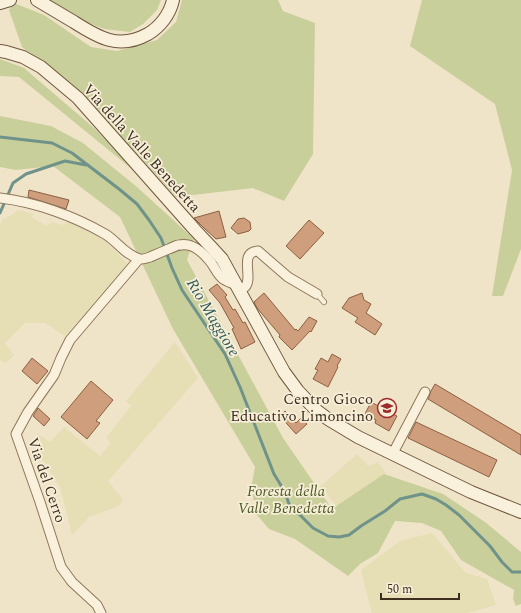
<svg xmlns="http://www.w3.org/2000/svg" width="521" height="613" font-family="Spectral,serif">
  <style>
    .farmland { fill: #e6deb5 }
    .green { fill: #c9cf9b }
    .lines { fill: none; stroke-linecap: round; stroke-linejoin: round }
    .stream { stroke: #6f938a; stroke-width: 3 }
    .building { fill: #cf9f7d; stroke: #8d5f41 }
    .service-casing { stroke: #8d765c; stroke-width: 6 }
    .minor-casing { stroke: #8d765c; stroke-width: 11 }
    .secondary-casing { stroke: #6f573f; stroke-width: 14 }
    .service { stroke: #faf1dc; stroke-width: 4.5 }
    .minor { stroke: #faf1dc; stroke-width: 9 }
    .secondary { stroke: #faf1dc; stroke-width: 12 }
    .minor-bridge-casing { stroke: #8d765c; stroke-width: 11; stroke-linecap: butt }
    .minor-bridge { stroke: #faf1dc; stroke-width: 9 }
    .labels { text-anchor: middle; stroke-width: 3.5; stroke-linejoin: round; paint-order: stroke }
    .street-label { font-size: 15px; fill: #3d2e20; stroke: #f7eed8 }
    .poi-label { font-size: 15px; fill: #3d2e20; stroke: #f7eed8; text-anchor: end }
    .park-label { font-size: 15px; font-style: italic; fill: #4d5a26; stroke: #f7eed8 }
    .water-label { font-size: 16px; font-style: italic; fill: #2f5d5a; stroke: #f7eed8 }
  </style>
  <rect width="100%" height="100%" fill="#f0e4c8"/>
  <!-- farmland -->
  <path class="farmland" d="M18 210 34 214 31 217 47 226 52 222 62 225 69 221 104 240 129 265 65 336 45 323H25L5 343 14 355 6 363 0 360V226L2 220 13 214Z
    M175 342 198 378 108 481 123 500 119 506 89 517 72 535 60 487 37 452V433L50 442 64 427 100 456 111 443 106 438 131 406 126 401Z
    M357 454 368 466 378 462 386 473 351 511 337 506 320 487Z
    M432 533 466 573 487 579 496 605 467 613H372L361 570 400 541Z"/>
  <!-- green -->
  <path class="green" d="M49 0H161L157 10 143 24 130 32 104 29 79 19Z
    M182 0H278L283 11 315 23 313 154 284 201 253 188 176 197 141 158 105 124 73 88 22 47 9 10 14 3 44 15 91 47 117 51 157 40 176 22Z
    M422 0H521V249L503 296H492L512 170 495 104 410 46Z
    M0 59 24 68 94 128 138 174 19 77 0 76Z
    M0 116 51 126 83 143 137 187 194 239 187 260 283 438 332 509 384 474 443 494 485 522 521 552V604L516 606 513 599 514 590 461 560 441 531 422 523 395 521 378 553 360 564 348 576 295 539 269 529 257 515 251 488 255 467 173 329 120 217 53 166 16 170 0 167Z"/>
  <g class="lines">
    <!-- stream -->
    <path class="stream" d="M0 137 52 143 72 153 119 189 137 204 149 220 161 238 172 268 182 290 225 354 240 387 274 474 285 492 289 504 313 528 328 536 339 537 349 535 361 526 385 511 400 499 422 494 436 499 446 505 459 515 490 546 502 562 512 572H521
      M0 213 13 183 26 174 65 161 86 165"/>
  </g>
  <!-- building -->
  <path class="building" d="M29 190 69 200 66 209 28 197Z
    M219 211 226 237 216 239 204 228 194 218Z
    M244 218 250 222 251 229 249 231 238 234 231 228 238 219Z
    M309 220 324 233 300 259 286 246Z
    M217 284 227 295 225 297 233 310 235 309 243 323 245 322 255 342 241 349 232 329 234 328 220 303 209 290Z
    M264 293 295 330 296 329 298 331 309 317 317 321 311 332 310 331 292 350 279 337 280 335 257 308 254 302Z
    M362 293 364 300 371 304 366 313 382 324 375 335 355 322 358 318 342 308 349 298Z
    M332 354 341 359 337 366 338 367 328 387 313 379 318 370 315 369 321 358 328 362Z
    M32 358 48 371 37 384 22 371Z
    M91 381 113 400 96 421 100 423 87 439 61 417Z
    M435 384 521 435V455L428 399 430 394 431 391Z
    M371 402 397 416 389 431 375 423 376 420 365 414Z
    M38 408 50 419 44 426 33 416Z
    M285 411 296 423 301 418 307 424 296 434 280 416Z
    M416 422 497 460 489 477 408 438Z"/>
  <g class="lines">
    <!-- service casing -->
    <g class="service-casing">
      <path id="service" d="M317 294 324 302"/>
    </g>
    <!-- minor casing -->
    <g class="minor-casing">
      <path id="minor" d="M0 198C35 202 74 216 105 234 117 241 125 255 140 259 145 260 152 256 157 254
        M171 248C187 240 198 247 209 260 214 265 216 273 222 278 225 281 232 283 236 285
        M239 291C240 290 245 288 245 287 254 278 238 252 258 251L288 277 317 294
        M393 453 425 392
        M101 613 97 605 72 582 61 567 40 502 16 434 28 412 54 375 61 358 70 340 139 259"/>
    </g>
    <!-- secondary casing -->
    <g class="secondary-casing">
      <path id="secondary" d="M37 0C49 7 62 15 74 22 99 38 119 50 148 34 160 27 170 14 173 0
        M0 3 10 0
        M0 51 6 52 23 57 41 67 78 98 195 230 212 248 222 259 284 372 298 391 316 410 328 419 358 437 471 492 521 512"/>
    </g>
    <!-- service -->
    <use href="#service" class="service"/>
    <!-- minor -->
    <use href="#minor" class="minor"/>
    <!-- secondary -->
    <use href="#secondary" class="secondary"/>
    <!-- minor-bridge casing -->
    <g class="minor-bridge-casing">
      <path id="minor-bridge" d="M150 257 178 245"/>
    </g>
    <!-- minor-bridge -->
    <use href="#minor-bridge" class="minor-bridge"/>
  </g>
  <!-- icons -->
  <defs>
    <g id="school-ring" transform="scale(1)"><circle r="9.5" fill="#f7eed8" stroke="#9e2a2b" stroke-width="1.5"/><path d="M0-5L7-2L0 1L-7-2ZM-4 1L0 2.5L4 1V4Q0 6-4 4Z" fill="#9e2a2b"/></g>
  </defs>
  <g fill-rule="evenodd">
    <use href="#school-ring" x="387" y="408"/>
  </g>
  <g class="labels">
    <!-- street labels -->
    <g class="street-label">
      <text transform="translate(142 148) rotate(48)" y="5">Via della Valle Benedetta</text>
      <text transform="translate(47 480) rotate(71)" y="5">Via del Cerro</text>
    </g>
    <!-- poi labels -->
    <g class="poi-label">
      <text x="373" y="404">Centro Gioco<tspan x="373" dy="17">Educativo Limoncino</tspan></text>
    </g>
    <!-- park labels -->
    <g class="park-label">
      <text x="286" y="496">Foresta della<tspan x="286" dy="17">Valle Benedetta</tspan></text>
    </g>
    <!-- water labels -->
    <g class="water-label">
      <text transform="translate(214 317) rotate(59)" y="6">Rio Maggiore</text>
    </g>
  </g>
  <!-- scale -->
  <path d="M381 593v6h78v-6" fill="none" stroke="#3d2e20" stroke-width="2"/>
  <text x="387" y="593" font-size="12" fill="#3d2e20" stroke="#f7eed8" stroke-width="3" paint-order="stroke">50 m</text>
</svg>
